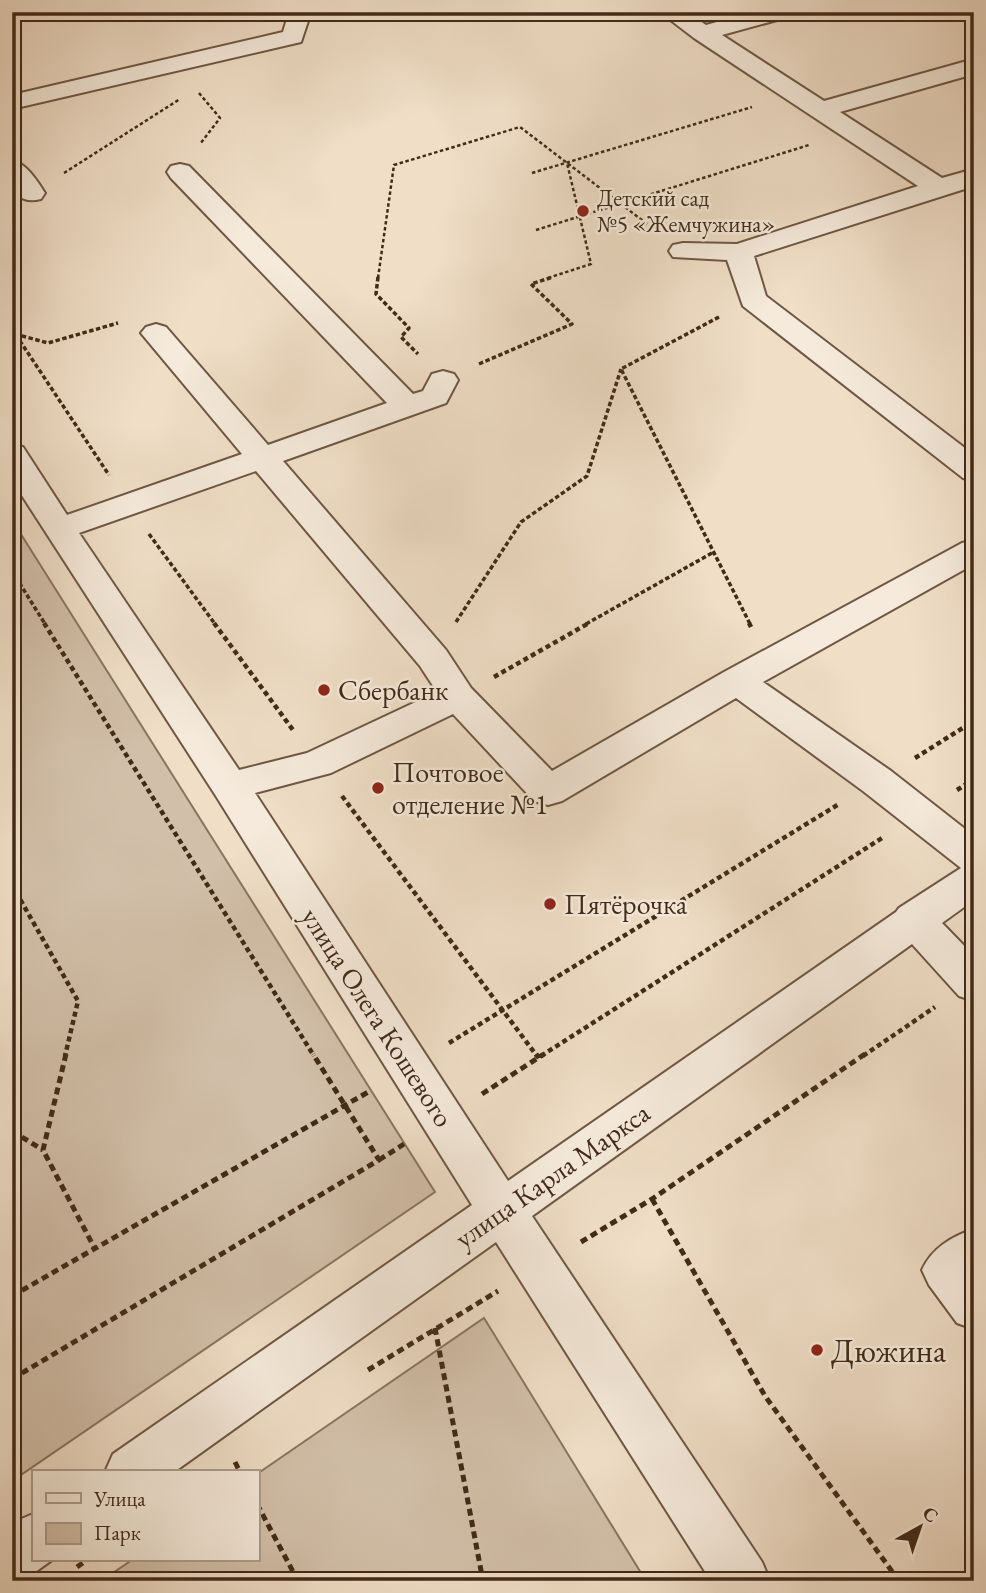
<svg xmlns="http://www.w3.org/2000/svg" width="986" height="1593" font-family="'EB Garamond',serif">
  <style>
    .green { fill: #d2bfa9; stroke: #8a7461; stroke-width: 2 }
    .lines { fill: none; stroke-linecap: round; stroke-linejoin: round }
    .minor-casing { stroke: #6e5744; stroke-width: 4 }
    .path-far3 { stroke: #422a19; stroke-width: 2.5; stroke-dasharray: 3.5 2.5; stroke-linecap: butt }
    .path-far2 { stroke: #422a19; stroke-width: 3.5; stroke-dasharray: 4.5 2.5; stroke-linecap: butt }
    .path-far1 { stroke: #422a19; stroke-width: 4.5; stroke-dasharray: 5 3.5; stroke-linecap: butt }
    .path { stroke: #422a19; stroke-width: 5; stroke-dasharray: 7 4.5; stroke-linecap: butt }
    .minor { fill: #f5eadb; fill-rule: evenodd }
    .poi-dot { fill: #8f2418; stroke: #f5eadb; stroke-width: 2.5 }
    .labels { text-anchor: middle; stroke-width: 5; stroke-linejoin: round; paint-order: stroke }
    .far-poi-label { font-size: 23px; fill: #422a19; stroke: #f5eadb; text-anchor: start }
    .poi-label { font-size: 28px; fill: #422a19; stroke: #f5eadb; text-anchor: start }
    .street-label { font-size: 28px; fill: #422a19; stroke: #f5eadb }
    .near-poi-label { font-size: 33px; fill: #422a19; stroke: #f5eadb; text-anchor: start }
  </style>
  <rect width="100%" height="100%" fill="#f0dec7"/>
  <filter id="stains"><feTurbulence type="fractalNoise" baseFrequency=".00286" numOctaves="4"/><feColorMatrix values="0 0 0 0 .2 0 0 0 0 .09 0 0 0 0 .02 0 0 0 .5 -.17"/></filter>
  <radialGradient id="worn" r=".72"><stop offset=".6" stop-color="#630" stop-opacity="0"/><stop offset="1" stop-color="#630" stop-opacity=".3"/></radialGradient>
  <!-- green -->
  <path class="green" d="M12 520 435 1192 12 1481Z
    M484 1318 646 1581H101L132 1560H257V1474Z"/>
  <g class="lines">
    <!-- minor casing -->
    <g class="minor-casing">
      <path id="minor" d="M289 12H311L301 42 12 109V95L283 32Z
        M660 12H687L706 25 753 12H791L788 17 722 35 824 101 974 59V74L840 112 942 178 974 169V186L754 256 766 296 974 455V481L963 478 743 306 727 260 673 257 669 251 673 245 683 243 737 244 918 186 694 38Z
        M12 160C27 164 37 181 45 193L41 199C12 206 12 182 12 160Z
        M180 164 189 166 413 394 423 391 432 374 443 371 454 374 458 380 446 403 283 461 446 650 471 688 552 771 724 672 962 543 974 540V564L763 682 891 771 974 836V900L942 923 974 956V1001L959 996 912 944 532 1216 762 1562 770 1581H711L496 1242 174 1472H105L113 1454 472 1205 216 796 12 480V445L23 447 67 515 242 454 141 333 146 327 156 324 166 327 268 445 387 403 171 178 167 172 171 166ZM256 471 420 666 437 692 307 753 239 770 79 533ZM736 698 863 791 961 868 899 908 896 912 508 1181 255 793 331 773 453 714 534 801 548 805 562 801Z
        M974 1229V1329L957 1323 929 1285 922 1270C932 1248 951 1237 974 1229Z
        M33 1514V1560H52L31 1575 12 1581V1523Z"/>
    </g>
    <!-- path-far3 -->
    <path class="path-far3" d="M199 93 220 118 200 144
      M64 173 180 99
      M532 173 752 107
      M536 230 809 145
      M378 278 394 165 520 127 655 230
      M548 278 591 264 567 163"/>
    <!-- path-far2 -->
    <path class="path-far2" d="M378 277 376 294 409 328 401 337 418 354
      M719 317 621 369 750 624
      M12 329 109 475
      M15 334 48 343 118 323
      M479 364 572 324 531 284 553 277
      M149 534 215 624
      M12 571 45 624
      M456 622 521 522 587 476 621 369
      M586 624 712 553"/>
    <!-- path-far1 -->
    <path class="path-far1" d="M44 623 314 1056
      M214 623 293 730
      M749 623 751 627
      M494 677 589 623
      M915 758 974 721
      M957 790 974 779
      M342 796 537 1056
      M12 885 78 1001 65 1056
      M449 1043 839 804
      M541 1056 882 838
      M863 1056 935 1007"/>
    <!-- path -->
    <path class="path" d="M66 1054 43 1150 95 1249
      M536 1054 539 1058
      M482 1094 544 1054
      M12 1131 43 1150
      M379 1160 404 1144
      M652 1199 765 1396 899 1581
      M581 1242 652 1199 865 1054
      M12 1296 370 1091
      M435 1328 483 1581
      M368 1370 498 1291
      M12 1379 379 1160 313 1054
      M235 1462 240 1472
      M257 1504 298 1581
      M77 1567 87 1560"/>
    <!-- minor -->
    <use href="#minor" class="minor"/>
  </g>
  <!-- markers -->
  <g class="poi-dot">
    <circle cx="583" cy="211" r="7"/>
    <circle cx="324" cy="690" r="7"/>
    <circle cx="378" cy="788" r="7"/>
    <circle cx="550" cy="904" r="7"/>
    <circle cx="817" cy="1350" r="7"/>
  </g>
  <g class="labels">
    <!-- far-poi labels -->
    <g class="far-poi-label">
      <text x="597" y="206">Детский сад<tspan x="597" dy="26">№5 «Жемчужина»</tspan></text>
    </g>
    <!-- poi labels -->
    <g class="poi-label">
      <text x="338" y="700">Сбербанк</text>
      <text x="392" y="782">Почтовое<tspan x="392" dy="32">отделение №1</tspan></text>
      <text x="564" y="914">Пятёрочка</text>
    </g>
    <!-- street labels -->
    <g class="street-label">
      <text transform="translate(378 1017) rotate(57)" y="10">улица Олега Кошевого</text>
      <text transform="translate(552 1175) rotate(-35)" y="10">улица Карла Маркса</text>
    </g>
    <!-- near-poi labels -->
    <g class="near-poi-label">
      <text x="831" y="1362">Дюжина</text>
    </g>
  </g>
  <!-- margin -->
  <rect width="986" height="1593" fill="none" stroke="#f0dec7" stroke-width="42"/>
  <rect x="14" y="14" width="958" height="1565" fill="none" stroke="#422a19" stroke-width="3.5"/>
  <rect x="21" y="21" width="944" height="1551" fill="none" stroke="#422a19" stroke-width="2"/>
  <!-- legend -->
  <rect x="32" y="1470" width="228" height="91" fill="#f5eadb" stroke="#ad9d8d" stroke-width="2"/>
  <rect x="46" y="1493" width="35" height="10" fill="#f5eadb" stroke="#ad9d8d" stroke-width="2"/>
  <text x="94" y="1506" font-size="21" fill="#422a19">Улица</text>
  <rect x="46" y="1523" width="35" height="21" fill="#d2bfa9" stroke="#ad9d8d" stroke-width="2"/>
  <text x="94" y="1540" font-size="21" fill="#422a19">Парк</text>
  <!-- north arrow -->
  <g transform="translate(920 1527) rotate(40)" stroke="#f5eadb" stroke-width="5" paint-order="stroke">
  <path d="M0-5L12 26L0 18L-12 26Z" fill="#422a19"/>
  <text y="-10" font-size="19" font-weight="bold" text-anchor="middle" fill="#422a19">С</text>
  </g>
  <rect width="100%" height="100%" filter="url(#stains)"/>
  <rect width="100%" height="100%" fill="url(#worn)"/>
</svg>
